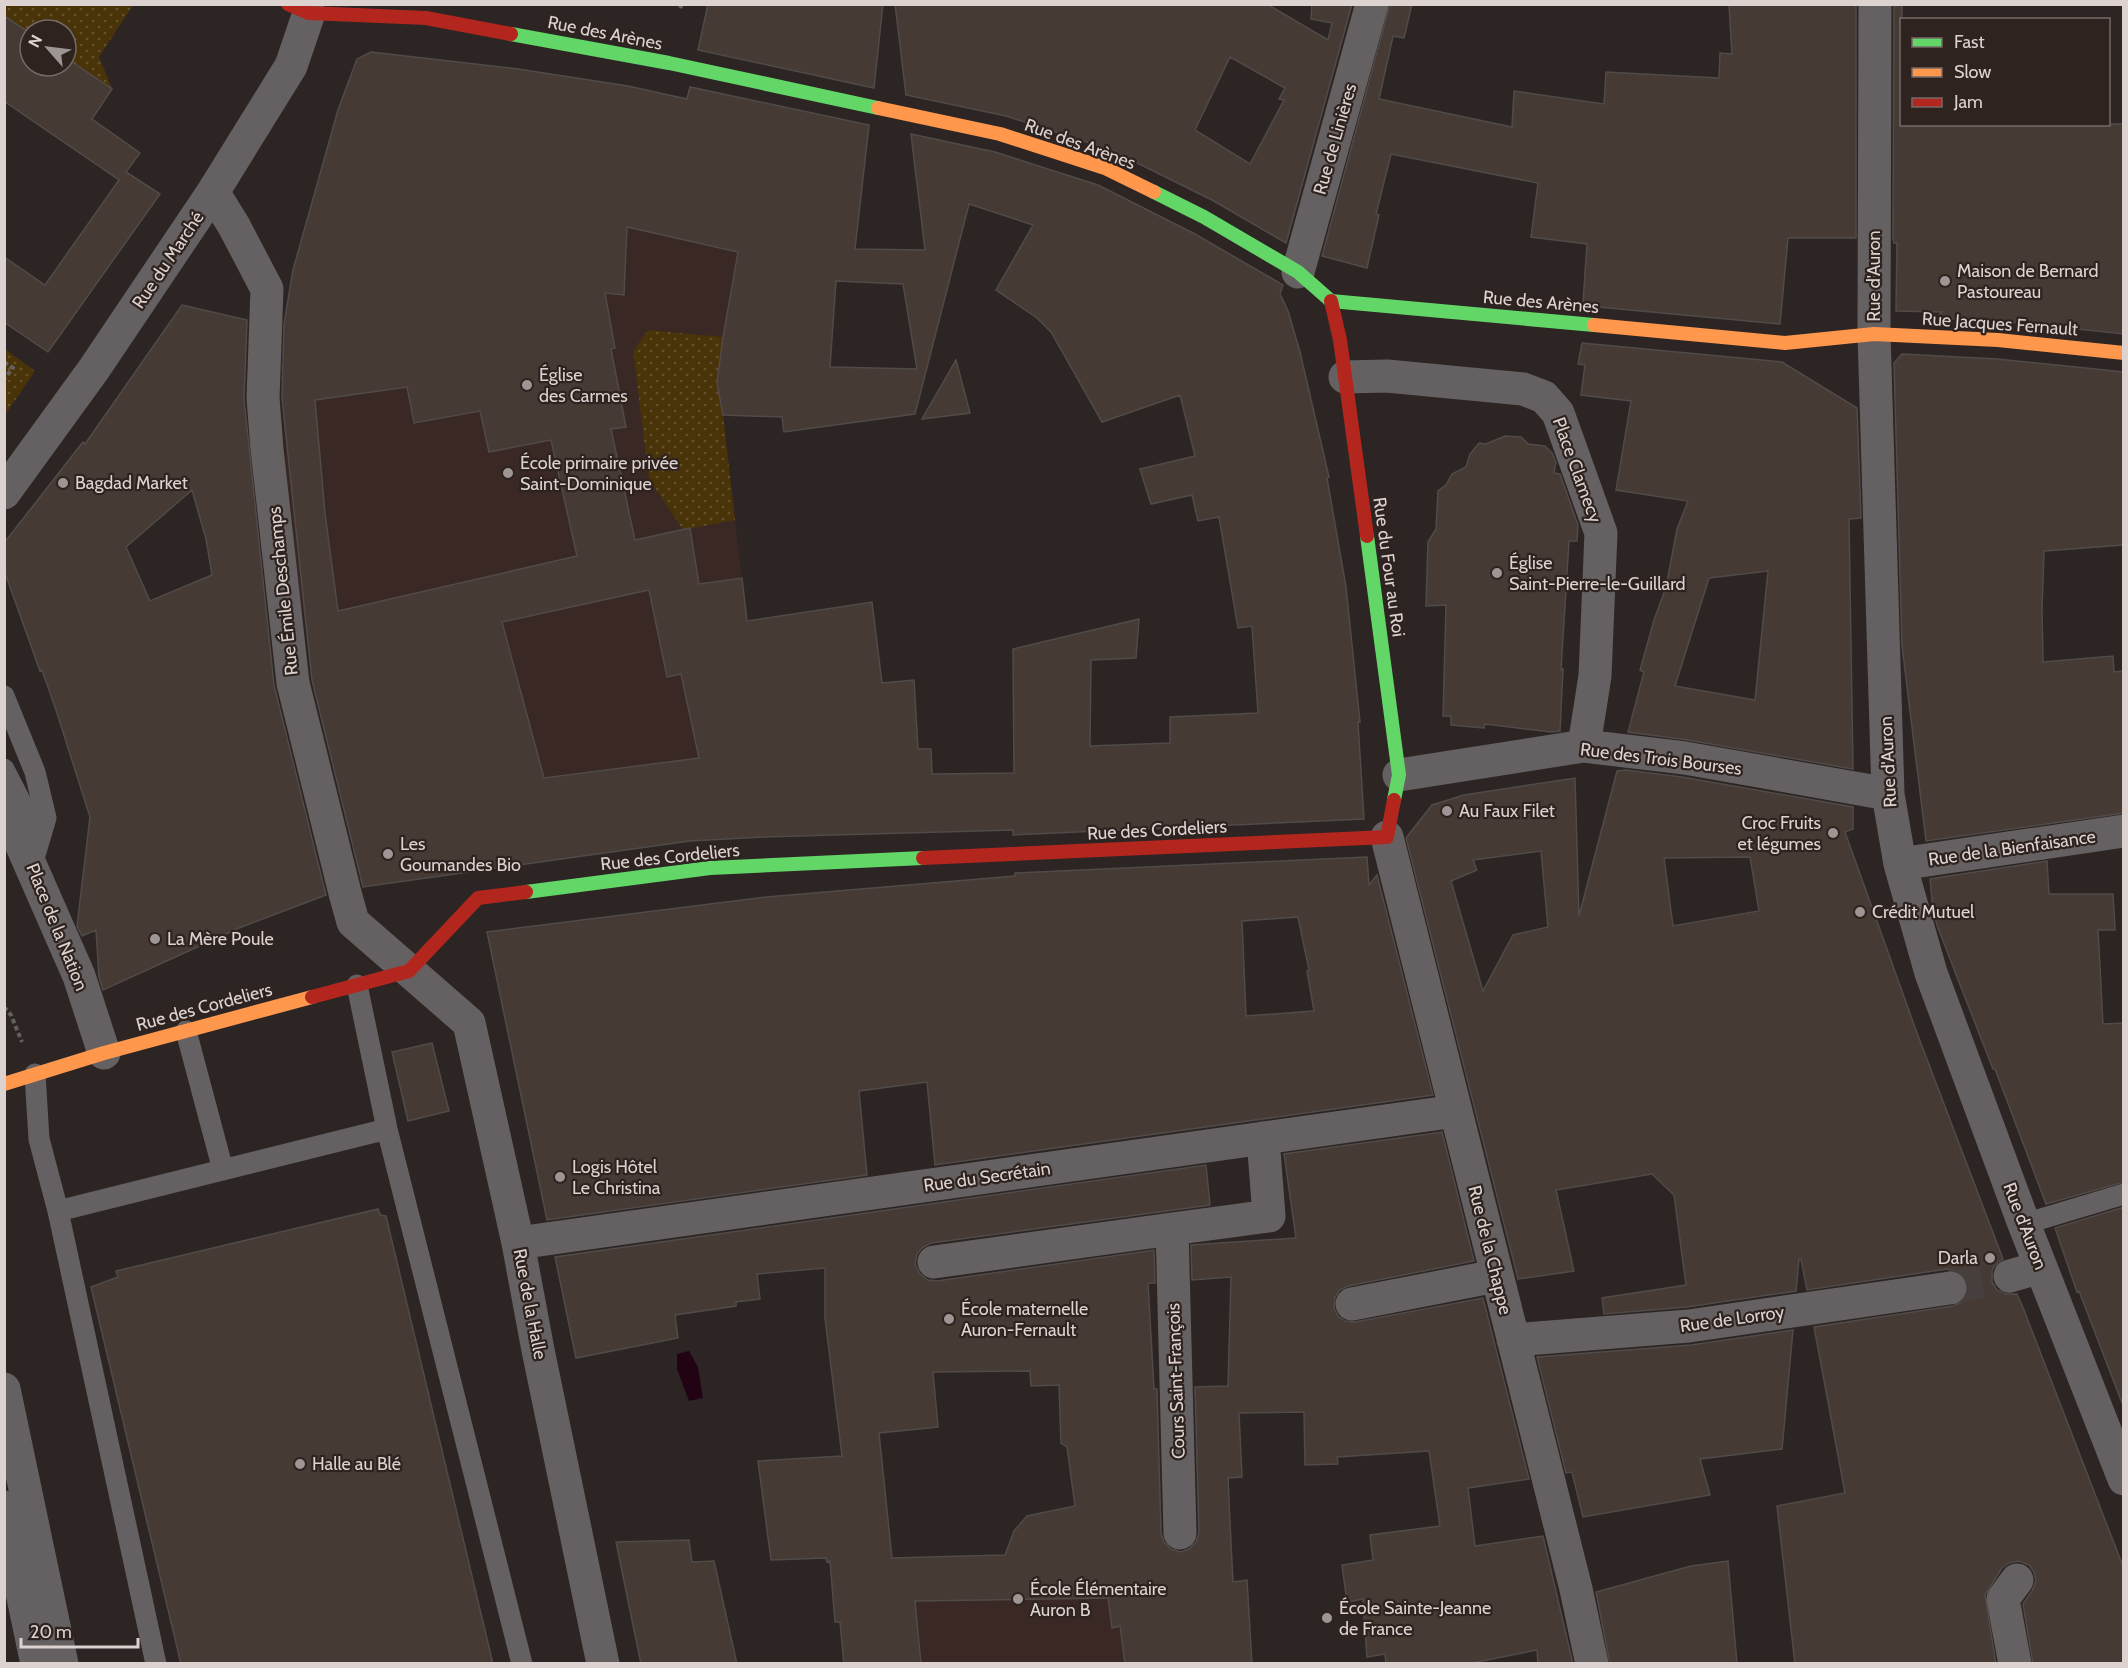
<svg xmlns="http://www.w3.org/2000/svg" width="2128" height="1668" font-family="Cabin,sans-serif">
  <style>
    .built { fill: #392823 }
    .park { fill: url(#park-dots) }
    .water { fill: #210314 }
    .building { fill: #453a34; stroke: #504b49; stroke-width: 1.5; fill-rule: evenodd }
    .lines { fill: none; stroke-linecap: round; stroke-linejoin: round }
    .street-tunnel { stroke: #463f3e; stroke-width: 33; stroke-dasharray: 33 16; stroke-linecap: butt }
    .path { stroke: #636060; stroke-width: 4; stroke-dasharray: 4.5 3; stroke-linecap: butt }
    .lane { stroke: #656162; stroke-width: 21 }
    .street { stroke: #656162; stroke-width: 33 }
    .fast { stroke: #63d668; stroke-width: 14 }
    .slow { stroke: #ff974d; stroke-width: 14 }
    .jam { stroke: #b3261e; stroke-width: 14 }
    .poi-dot { fill: #9e9694; stroke: #2f2320; stroke-width: 2 }
    .labels { text-anchor: middle; stroke-width: 4.5; stroke-linejoin: round; paint-order: stroke }
    .street-label { font-size: 18px; fill: #dcd3d1; stroke: #2f2320 }
    .poi-label { font-size: 18px; fill: #dcd3d1; stroke: #2f2320; text-anchor: start }
  </style>
  <defs>
    <pattern id="park-dots" width="8" height="8" patternUnits="userSpaceOnUse" patternTransform="scale(1.5)"><rect width="8" height="8" fill="#493309"/><path d="M2 2h.1M6 6h.1" fill="none" stroke="#63502c" stroke-width="1.8" stroke-linecap="round"/></pattern>
  </defs>
  <rect width="100%" height="100%" fill="#2c2524"/>
  <!-- built -->
  <path class="built" d="M765 123 730 291 717 383 723 415 744 596 756 750 496 785 314 672 298 587 288 500 280 362 315 357 602 242Z
    M1150 1552 1169 1663H885L874 1558Z"/>
  <!-- park -->
  <path class="park" d="M5 5H133L99 57 112 89 66 58V30H30V33L5 16Z
    M648 330 723 337 717 383 723 415 735 520 683 530 649 479 633 351Z
    M5 349 35 371 5 415Z"/>
  <!-- water -->
  <path class="water" d="M689 1351 698 1367 703 1398 689 1401 677 1369V1354Z"/>
  <!-- building -->
  <path class="building" d="M708 4H883L874 88 698 50Z
    M895 4H1267L1328 40 1332 23 1311 19 1312 4H1352L1286 243 1212 200 1111 150 1006 116 906 95ZM1230 57 1285 88 1279 99 1284 100 1250 164 1195 130Z
    M1390 4H1412L1404 38 1393 36 1379 99 1512 127 1514 91 1604 104 1606 72 1719 78 1720 53 1732 54 1729 4H1856V238H1788L1780 324 1588 306 1589 302 1583 303 1587 244 1531 237 1538 183 1391 154 1376 214 1379 215 1367 268 1322 256Z
    M1894 4H1902V124H2124V334L2000 321 1936 318 1942 312 1896 311 1897 243H1894L1893 238Z
    M4 16 30 33V66H66V58L112 89 92 119 140 153 126 172 160 194 48 352 4 322V257L45 285 119 180 4 101Z
    M371 52 518 69 628 86 687 99 690 87 869 125 855 249 925 250 911 134 995 152 1098 185 1195 234 1283 285 1280 294 1288 311 1300 352 1329 477 1327 478 1346 587 1360 722H1358L1364 819 1013 835V830L763 837 690 841 363 887 312 680 282 398 284 324 293 270 338 110 357 59ZM969 204 1033 225 996 290 1037 318 1051 332 1102 422 1180 395 1195 456 1140 469 1151 504 1192 495 1198 521 1219 517 1238 628 1252 626 1258 713 1170 717V743L1090 746 1091 660 1136 658 1139 619 1013 649 1014 773 932 774 931 749H918L914 680 882 683 872 602 747 621 742 578 699 584 690 528 635 540 611 429 626 427 611 349 615 348 605 293 624 295 627 227 738 252 723 337 717 383 723 415 782 417 784 432 915 414ZM836 281 903 284 917 369 830 367ZM407 387 414 423 480 411 489 452 551 440 577 556 338 611 325 513 315 400ZM649 590 667 677 681 674 699 758 544 778 502 622Z
    M182 305 247 320 244 399 274 685 326 895 239 928 103 990 99 977 96 930 82 936 77 926 90 817 56 710 42 670 40 671 4 570V543L83 442 85 444ZM192 490 206 539 212 575 150 601 126 547Z
    M1582 343 1782 362 1857 408 1861 518 1849 519 1853 769 1688 740 1628 732 1644 672 1640 670 1654 620 1666 587 1677 529 1688 501 1616 490 1631 401 1581 395 1585 365 1578 364ZM1768 571 1755 700 1675 686 1709 578Z
    M1902 354 1997 359 2124 372V545L2044 551 2042 609 2043 662 2113 656 2114 672 2124 671V813L1926 841 1902 646 1894 363Z
    M956 360 970 413 922 419Z
    M1505 436 1521 437 1528 444 1545 446 1552 453 1556 462 1554 473 1560 474 1578 525 1577 541H1569L1561 670 1563 669 1560 731 1551 732 1485 724 1484 728 1451 725V716H1443L1446 605 1426 606 1428 542 1436 529 1438 491 1446 485 1452 474 1466 467 1470 454 1479 443 1486 444Z
    M1626 770 1682 777 1853 807V829L1845 832 1917 1033 2003 1259 1996 1263 1992 1271V1282L1997 1290 2005 1294H2017L2022 1305 2124 1569V1664H2033L2023 1604 2032 1591 2036 1581 2034 1572 2029 1565 2019 1561 2009 1563 2002 1568 1985 1595 1996 1664H1795L1777 1506 1845 1493 1814 1327 1953 1306 1962 1302 1968 1294V1285L1964 1276 1957 1271 1947 1269 1807 1290 1801 1259H1799L1796 1291 1687 1307 1604 1314 1602 1298 1686 1285 1674 1195 1652 1174 1556 1190 1574 1271 1518 1279 1406 838 1432 805 1464 795 1575 778 1579 916 1617 771ZM1541 851 1548 927 1513 935 1483 991 1451 881 1477 870 1473 860ZM1750 857 1759 911 1673 926 1664 858Z
    M1367 857 1369 885 1377 875 1433 1095 935 1165 927 1082 859 1091 867 1175 547 1220 487 932 766 897 1015 876V873ZM1298 917 1309 970 1307 971 1314 1011 1246 1016 1242 921Z
    M2047 861 2049 894H2113L2115 930H2098L2103 1024 2124 1023V1182L2046 1204 1995 1069H1993L1938 928 1933 912 1930 879Z
    M432 1043 449 1111 408 1121 392 1052Z
    M1442 1132 1474 1261 1348 1286 1340 1290 1335 1297 1334 1308 1338 1316 1345 1321 1355 1322 1483 1298 1529 1479 1468 1488 1475 1546 1543 1536 1573 1664H1538L1537 1650 1467 1664H1386L1385 1654 1367 1657 1363 1599 1347 1602 1342 1565 1373 1560 1370 1535 1440 1526 1429 1451 1337 1457 1338 1464 1305 1465 1304 1412 1239 1413 1242 1477 1228 1478 1230 1522 1233 1582 1247 1580 1252 1664H1125L1120 1626 1112 1628 1108 1598 915 1601 921 1664H844L840 1622H835L830 1561 827 1562 826 1558 771 1560 758 1461 842 1456 825 1318V1268L757 1274 760 1299 736 1302V1306L675 1315 678 1338 576 1358 555 1257 1206 1165 1210 1205 931 1243 922 1248 917 1254 915 1264 920 1274 928 1280 937 1281 1154 1250 1155 1283H1148L1154 1389H1157L1161 1533 1164 1542 1171 1549 1181 1552 1189 1549 1196 1542 1199 1533 1195 1387 1228 1386 1231 1277 1192 1280 1191 1245 1296 1238 1284 1154ZM1030 1371 1031 1386 1059 1385 1061 1443 1067 1447 1075 1506 1027 1516 1014 1531 1005 1555 892 1558 879 1433 938 1427 933 1372Z
    M2124 1207V1402L2122 1403 2079 1291 2077 1292 2055 1228Z
    M378 1209 380 1215 386 1216 493 1664H181L91 1287 118 1277 116 1271Z
    M1793 1330 1782 1449 1700 1459 1710 1495 1583 1517 1572 1472 1566 1473 1537 1357 1691 1345Z
    M689 1540 692 1562 714 1561 737 1664H641L616 1542Z
    M1728 1561 1737 1664H1610L1596 1592 1691 1566Z"/>
  <g class="lines">
    <!-- street-tunnel -->
    <path class="street-tunnel" d="M1950 1288 2010 1276"/>
    <!-- path -->
    <path class="path" d="M680 8 682 4
      M4 362 13 368 4 379
      M4 1007 11 1015 22 1042"/>
    <!-- lane -->
    <path class="lane" d="M4 696 35 772 46 818 32 865
      M4 769 23 806 27 835
      M357 985 387 1129 522 1664
      M186 1031 223 1170
      M35 1074 39 1139 58 1211 156 1664
      M58 1211 387 1129
      M2024 1224 2124 1194"/>
    <!-- street -->
    <path class="street" d="M1875 4 1874 334 1888 794 1900 864 1931 973 2024 1224 2124 1479
      M213 192 234 226 267 289 263 398 267 449 293 683 345 893 353 922 469 1023 518 1243 538 1350 603 1664
      M1298 272 1372 4
      M1345 377 1387 376 1523 389 1544 397 1558 413 1601 533 1595 676 1584 746
      M4 493 94 369 213 192 291 66 309 13
      M1399 775 1584 746 1685 758 1888 794
      M4 805 79 976 104 1053
      M1387 837 1576 1589 1592 1664
      M1900 864 2124 831
      M518 1243 1456 1111
      M934 1262 1172 1229
      M2010 1276 2041 1267
      M1352 1304 1496 1276
      M1513 1340 1689 1326 1950 1288
      M4 1389 62 1664
      M4 1507 37 1664
      M1180 1533 1172 1229 1269 1216 1263 1138
      M2015 1664 2003 1599 2017 1580"/>
    <!-- fast -->
    <path class="fast" d="M511 34 669 63 878 108
      M1154 192 1204 217 1298 272 1331 301 1594 325
      M1367 536 1399 775 1394 800
      M526 892 710 868 923 858"/>
    <!-- slow -->
    <path class="slow" d="M878 108 1000 134 1105 168 1154 192
      M1594 325 1785 343 1874 334 1998 340 2124 353
      M4 1084 104 1053 312 997"/>
    <!-- jam -->
    <path class="jam" d="M288 4 309 13 426 18 511 34
      M1331 301 1340 340 1367 536
      M923 858 1387 837 1394 800
      M312 997 409 971 478 898 526 892"/>
  </g>
  <!-- markers -->
  <g class="poi-dot">
    <circle cx="1945" cy="281" r="6"/>
    <circle cx="527" cy="385" r="6"/>
    <circle cx="508" cy="473" r="6"/>
    <circle cx="63" cy="483" r="6"/>
    <circle cx="1497" cy="573" r="6"/>
    <circle cx="1447" cy="811" r="6"/>
    <circle cx="1833" cy="833" r="6"/>
    <circle cx="388" cy="854" r="6"/>
    <circle cx="1860" cy="912" r="6"/>
    <circle cx="155" cy="939" r="6"/>
    <circle cx="560" cy="1177" r="6"/>
    <circle cx="1990" cy="1258" r="6"/>
    <circle cx="949" cy="1319" r="6"/>
    <circle cx="300" cy="1464" r="6"/>
    <circle cx="1018" cy="1599" r="6"/>
    <circle cx="1327" cy="1618" r="6"/>
  </g>
  <g class="labels">
    <!-- street labels -->
    <g class="street-label">
      <text transform="translate(605 33) rotate(11)" y="6">Rue des Arènes</text>
      <text transform="translate(1335 139) rotate(-74)" y="6">Rue de Linières</text>
      <text transform="translate(1080 144) rotate(20)" y="6">Rue des Arènes</text>
      <text transform="translate(168 260) rotate(-56)" y="6">Rue du Marché</text>
      <text transform="translate(1874 276) rotate(-90)" y="6">Rue d'Auron</text>
      <text transform="translate(1541 302) rotate(5)" y="6">Rue des Arènes</text>
      <text transform="translate(2000 324) rotate(4)" y="6">Rue Jacques Fernault</text>
      <text transform="translate(1577 470) rotate(70)" y="6">Place Clamecy</text>
      <text transform="translate(1389 567) rotate(82)" y="6">Rue du Four au Roi</text>
      <text transform="translate(283 591) rotate(-96)" y="6">Rue Émile Deschamps</text>
      <text transform="translate(1661 759) rotate(7)" y="6">Rue des Trois Bourses</text>
      <text transform="translate(1888 762) rotate(-93)" y="6">Rue d'Auron</text>
      <text transform="translate(1157 830) rotate(-3)" y="6">Rue des Cordeliers</text>
      <text transform="translate(2012 848) rotate(-8)" y="6">Rue de la Bienfaisance</text>
      <text transform="translate(670 857) rotate(-6)" y="6">Rue des Cordeliers</text>
      <text transform="translate(57 927) rotate(68)" y="6">Place de la Nation</text>
      <text transform="translate(204 1007) rotate(-15)" y="6">Rue des Cordeliers</text>
      <text transform="translate(987 1177) rotate(-8)" y="6">Rue du Secrétain</text>
      <text transform="translate(2025 1226) rotate(69)" y="6">Rue d'Auron</text>
      <text transform="translate(1490 1250) rotate(76)" y="6">Rue de la Chappe</text>
      <text transform="translate(530 1304) rotate(79)" y="6">Rue de la Halle</text>
      <text transform="translate(1732 1319) rotate(-8)" y="6">Rue de Lorroy</text>
      <text transform="translate(1176 1381) rotate(-92)" y="6">Cours Saint-François</text>
    </g>
    <!-- poi labels -->
    <g class="poi-label">
      <text x="1957" y="277">Maison de Bernard<tspan x="1957" dy="21">Pastoureau</tspan></text>
      <text x="539" y="381">Église<tspan x="539" dy="21">des Carmes</tspan></text>
      <text x="520" y="469">École primaire privée<tspan x="520" dy="21">Saint-Dominique</tspan></text>
      <text x="75" y="489">Bagdad Market</text>
      <text x="1509" y="569">Église<tspan x="1509" dy="21">Saint-Pierre-le-Guillard</tspan></text>
      <text x="1459" y="817">Au Faux Filet</text>
      <text x="1821" y="829" text-anchor="end">Croc Fruits<tspan x="1821" dy="21">et légumes</tspan></text>
      <text x="400" y="850">Les<tspan x="400" dy="21">Goumandes Bio</tspan></text>
      <text x="1872" y="918">Crédit Mutuel</text>
      <text x="167" y="945">La Mère Poule</text>
      <text x="572" y="1173">Logis Hôtel<tspan x="572" dy="21">Le Christina</tspan></text>
      <text x="1978" y="1264" text-anchor="end">Darla</text>
      <text x="961" y="1315">École maternelle<tspan x="961" dy="21">Auron-Fernault</tspan></text>
      <text x="312" y="1470">Halle au Blé</text>
      <text x="1030" y="1595">École Élémentaire<tspan x="1030" dy="21">Auron B</tspan></text>
      <text x="1339" y="1614">École Sainte-Jeanne<tspan x="1339" dy="21">de France</tspan></text>
    </g>
  </g>
  <!-- border -->
  <rect width="2128" height="1668" fill="none" stroke="#dcd3d1" stroke-width="12"/>
  <!-- legend -->
  <rect x="1900" y="18" width="210" height="108" fill="#2f2320" stroke="#746967" stroke-width="1.5"/>
  <rect x="1912" y="38" width="30" height="9" fill="#63d668" stroke="#746967" stroke-width="1.5"/>
  <text x="1954" y="48" font-size="18" fill="#dcd3d1">Fast</text>
  <rect x="1912" y="68" width="30" height="9" fill="#ff974d" stroke="#746967" stroke-width="1.5"/>
  <text x="1954" y="78" font-size="18" fill="#dcd3d1">Slow</text>
  <rect x="1912" y="98" width="30" height="9" fill="#b3261e" stroke="#746967" stroke-width="1.5"/>
  <text x="1954" y="108" font-size="18" fill="#dcd3d1">Jam</text>
  <!-- north arrow -->
  <g transform="translate(48 48) rotate(298)"><circle r="28" fill="#2f2320" stroke="#746967" stroke-width="1.5"/>
  <path d="M0-4.5L10 22L0 15L-10 22Z" fill="#9e9694"/>
  <text y="-9" font-size="16" font-weight="bold" text-anchor="middle" fill="#dcd3d1">N</text>
  </g>
  <!-- scale -->
  <path d="M21 1638v9h117v-9" fill="none" stroke="#dcd3d1" stroke-width="3"/>
  <text x="30" y="1638" font-size="18" fill="#dcd3d1" stroke="#2f2320" stroke-width="4.5" paint-order="stroke">20 m</text>
</svg>
